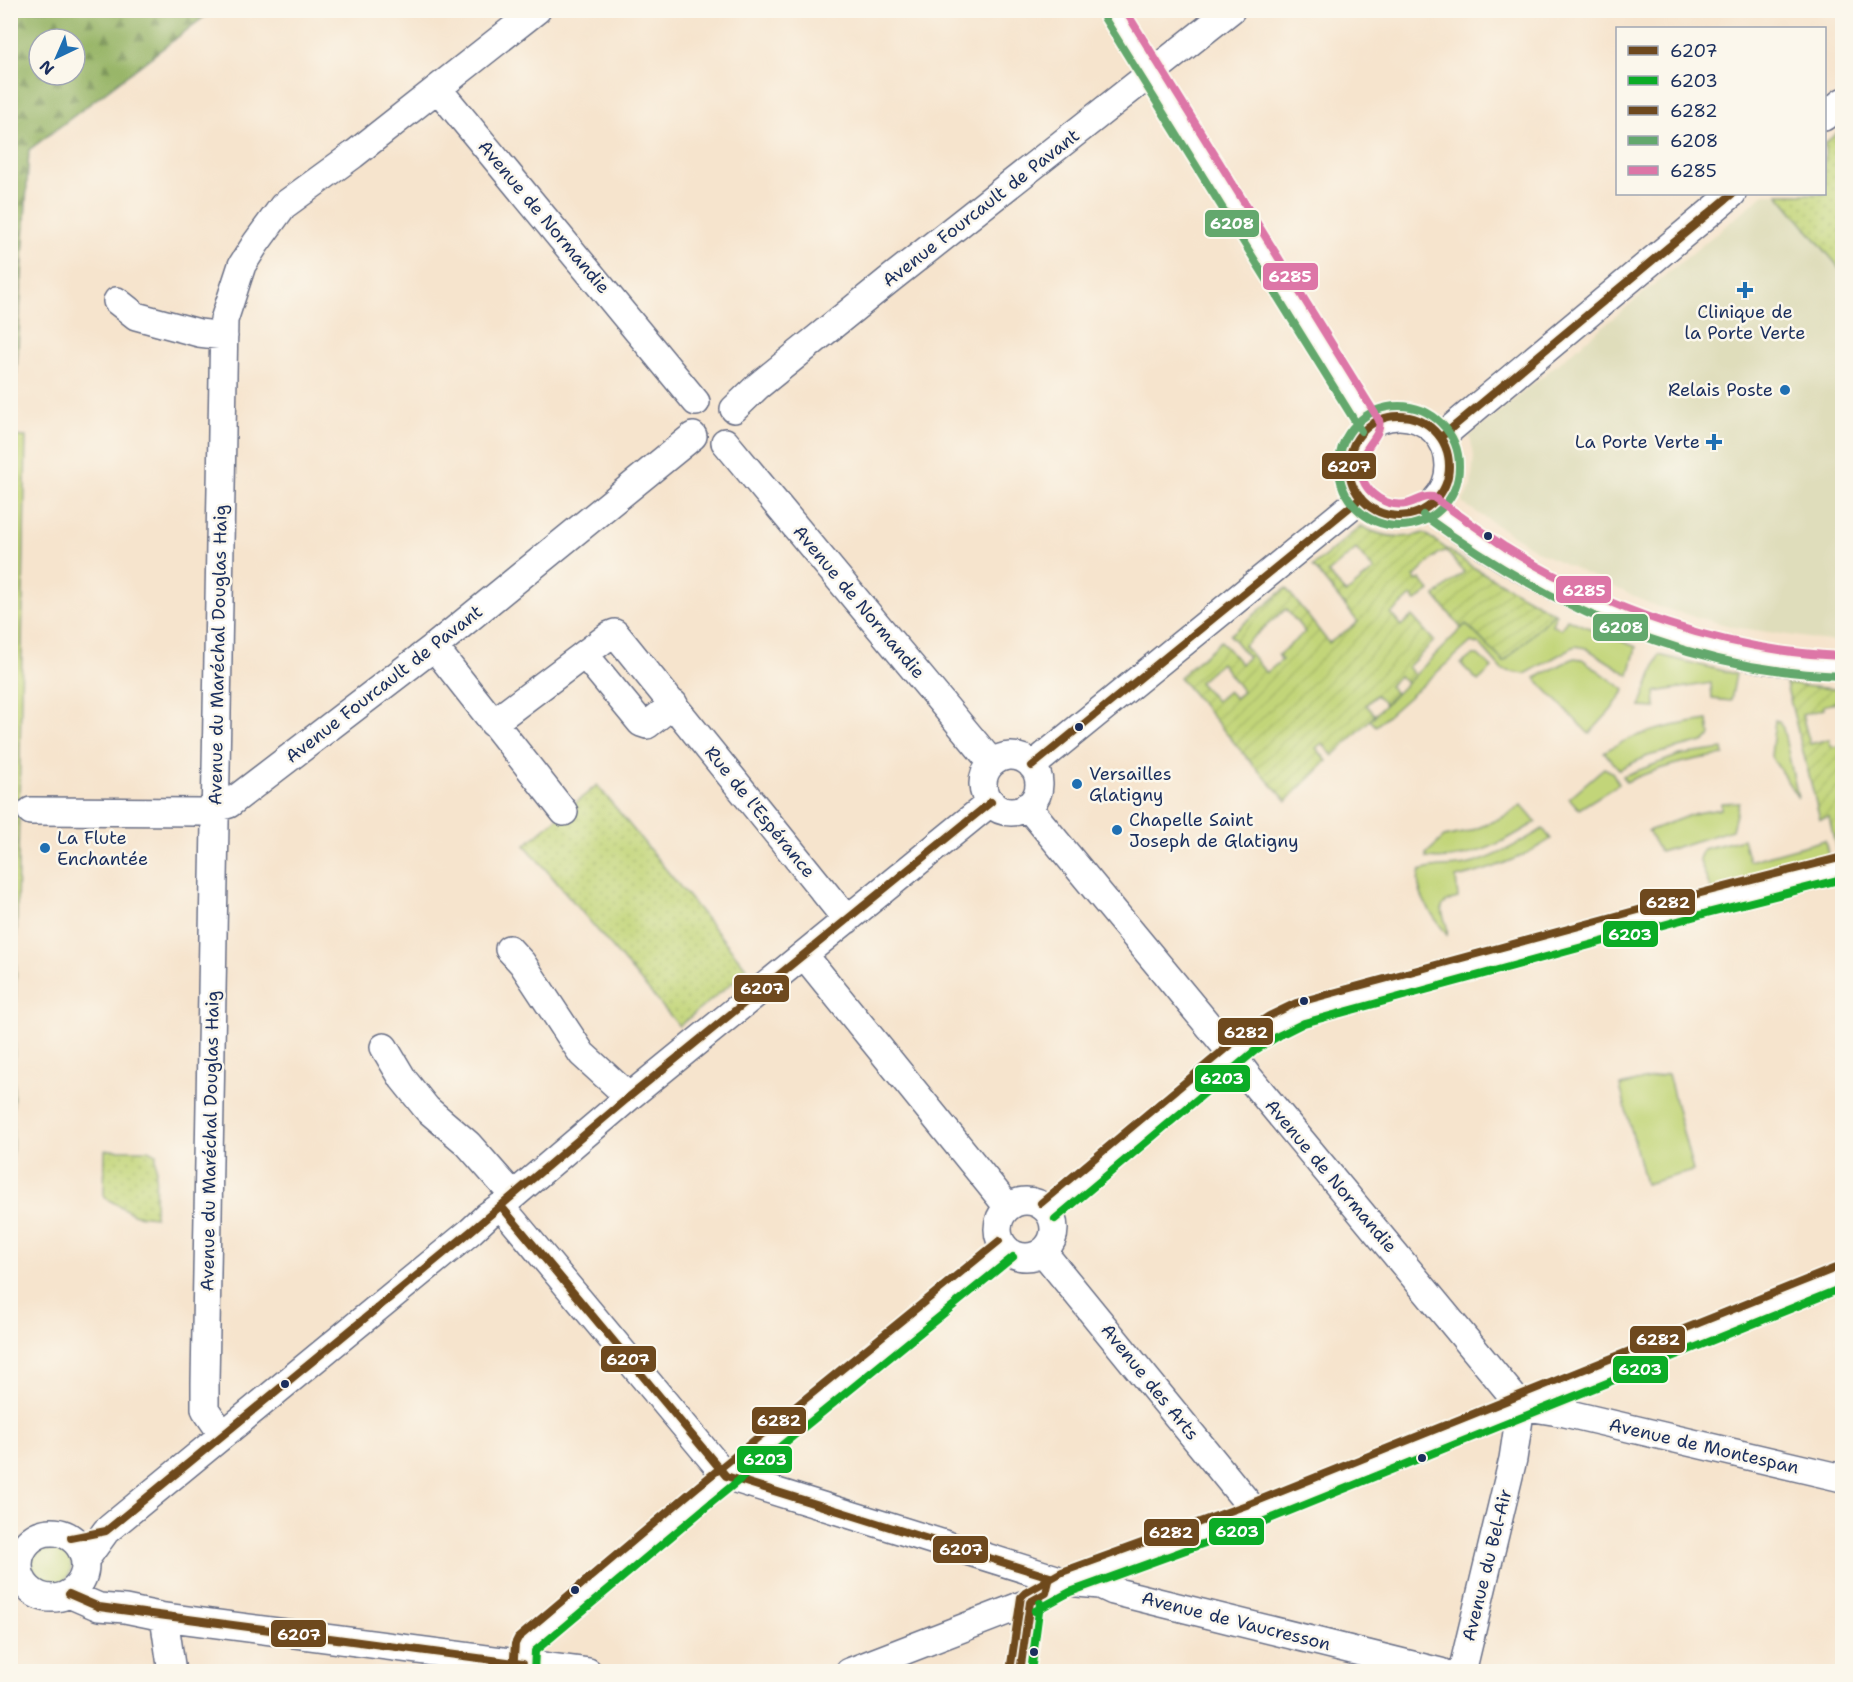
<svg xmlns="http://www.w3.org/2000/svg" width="1853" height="1682" font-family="'Shantell Sans',sans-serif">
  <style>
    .built { fill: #dfddbb }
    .grass { fill: #c2d579; stroke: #6e826c; stroke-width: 1.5 }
    .forest { fill: url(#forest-firs); stroke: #5a7264; stroke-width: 1.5; fill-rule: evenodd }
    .park { fill: url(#park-dots); stroke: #6e826c; stroke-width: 1.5 }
    .garden { fill: url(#garden-furrows); stroke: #6e826c; stroke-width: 1.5; fill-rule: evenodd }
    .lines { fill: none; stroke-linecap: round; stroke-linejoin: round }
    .minor-casing { stroke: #686e85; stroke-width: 30 }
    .minor { stroke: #fff; stroke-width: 27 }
    .bus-1-casing { stroke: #fbf7ec; stroke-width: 12 }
    .bus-2-casing { stroke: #fbf7ec; stroke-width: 12 }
    .bus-3-casing { stroke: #fbf7ec; stroke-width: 12 }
    .bus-4-casing { stroke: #fbf7ec; stroke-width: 12 }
    .bus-5-casing { stroke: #fbf7ec; stroke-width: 12 }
    .bus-1 { stroke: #6e491e; stroke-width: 8 }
    .bus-2 { stroke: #0bac26; stroke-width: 8 }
    .bus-3 { stroke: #6e491e; stroke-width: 8 }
    .bus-4 { stroke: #63a86d; stroke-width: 8 }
    .bus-5 { stroke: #dd76a7; stroke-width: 8 }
    .poi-dot { fill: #1f6fb2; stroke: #fbf7ec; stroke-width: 2 }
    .bus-dot { fill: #1b2f5e; stroke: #fbf7ec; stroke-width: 2 }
    .labels { text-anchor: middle; stroke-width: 5; stroke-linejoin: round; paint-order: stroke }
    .street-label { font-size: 18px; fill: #1b2f5e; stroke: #fbf7ec }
    .poi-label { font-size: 18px; fill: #1b2f5e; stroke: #fbf7ec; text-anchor: start }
    .line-badge { stroke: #fbf7ec; stroke-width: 2 }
    .badge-label { font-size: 16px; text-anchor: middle; font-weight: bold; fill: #fff }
  </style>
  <defs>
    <pattern id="forest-firs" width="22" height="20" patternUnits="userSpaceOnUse" patternTransform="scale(1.5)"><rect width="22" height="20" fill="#99b669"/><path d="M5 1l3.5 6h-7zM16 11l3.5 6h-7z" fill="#7c945a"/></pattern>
    <pattern id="park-dots" width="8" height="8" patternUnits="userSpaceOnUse" patternTransform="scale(1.5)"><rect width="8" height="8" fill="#c2d579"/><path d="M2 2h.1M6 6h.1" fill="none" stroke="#a6b76b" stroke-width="1.8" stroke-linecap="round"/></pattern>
    <pattern id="garden-furrows" width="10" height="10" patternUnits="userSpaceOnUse" patternTransform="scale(1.5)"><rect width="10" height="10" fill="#c2d579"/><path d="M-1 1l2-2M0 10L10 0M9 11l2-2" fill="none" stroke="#a6b76b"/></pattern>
  </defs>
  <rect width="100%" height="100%" fill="#fbf7ec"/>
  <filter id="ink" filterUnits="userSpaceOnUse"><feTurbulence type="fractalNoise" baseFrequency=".0167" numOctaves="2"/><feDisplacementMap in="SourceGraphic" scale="12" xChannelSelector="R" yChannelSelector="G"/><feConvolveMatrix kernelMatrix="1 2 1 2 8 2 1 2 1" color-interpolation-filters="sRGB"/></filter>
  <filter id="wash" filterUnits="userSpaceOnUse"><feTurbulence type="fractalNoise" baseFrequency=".008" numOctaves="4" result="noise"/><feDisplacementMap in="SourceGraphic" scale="24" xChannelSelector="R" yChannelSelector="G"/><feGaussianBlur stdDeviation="1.35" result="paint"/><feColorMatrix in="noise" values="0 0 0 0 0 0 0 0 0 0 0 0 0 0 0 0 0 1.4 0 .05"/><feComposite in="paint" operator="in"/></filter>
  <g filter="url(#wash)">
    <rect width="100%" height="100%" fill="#f6e4cd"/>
    <!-- built -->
    <path class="built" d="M1842 129V643L1734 627 1655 606 1539 552 1462 503 1471 486 1474 456 1470 436 1764 194H1824L1825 143Z"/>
    <!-- grass -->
    <path class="grass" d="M11 436 26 437 11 1226Z
      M1554 613 1556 614 1552 625 1561 629 1567 619 1636 647 1629 675 1586 648 1575 646 1525 674 1502 670 1480 645 1471 642 1376 726 1370 720 1466 624 1504 662Z
      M1473 655H1478L1492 668 1478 681 1461 664Z
      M1659 655 1736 674 1731 701 1712 699 1711 683 1655 692 1656 708 1640 707Z
      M1574 658 1582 659 1625 690 1611 710 1589 734 1535 678Z
      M1708 720 1710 736 1706 741 1648 756 1619 769 1604 752C1635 732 1672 725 1708 720Z
      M1775 720 1779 722 1783 728 1798 798 1771 756Z
      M1723 749 1724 755C1689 759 1657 768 1626 782L1623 776 1680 755Z
      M1604 768 1612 772 1619 784 1579 809 1569 798Z
      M1739 802 1732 830 1660 852 1648 831 1696 813 1721 809V803Z
      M1521 805 1536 822C1505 842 1466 863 1427 858L1426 854 1444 837 1468 832 1485 825 1507 815Z
      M1543 829 1551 839C1521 859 1491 870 1456 878L1458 898C1427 905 1451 919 1447 935 1435 918 1412 892 1420 871 1434 865 1451 868 1466 865 1494 859 1519 843 1543 829Z
      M1743 839 1749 861 1825 840 1829 859 1711 891 1699 859 1703 849Z
      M1668 1074 1693 1171 1645 1184 1620 1086Z
      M31 1566a20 20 0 1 1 40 0a20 20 0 1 1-40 0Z"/>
    <!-- forest -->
    <path class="forest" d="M11 10 212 11 29 150 13 436H10ZM39 39H75V75H39Z"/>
    <!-- park -->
    <path class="park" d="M1842 129V271L1778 194H1824L1825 143Z
      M597 785 748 970 679 1026 525 845Z
      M105 1150H148L156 1154 155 1217 135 1215 104 1197Z"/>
    <!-- garden -->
    <path class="garden" d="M1361 526C1381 537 1402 540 1424 533L1471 566 1554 613 1504 662 1466 624 1461 628 1435 596 1464 572 1446 551 1439 553 1414 577 1417 581 1420 579 1430 591 1416 601 1411 596 1391 614 1401 626 1412 616 1434 641 1408 667 1415 675 1407 683 1399 676 1389 686 1396 693 1385 704 1376 695 1366 705 1375 715 1333 756 1322 743 1316 748 1327 761 1287 801 1253 765 1179 677 1221 641 1241 664 1248 657 1230 635 1286 588 1329 643 1358 622 1313 566ZM1356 549 1374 570 1346 593 1328 573ZM1286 609 1305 632 1278 655 1282 660 1266 673 1244 645ZM1221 663 1243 692 1235 698 1228 691 1216 701 1199 682Z
      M1786 684 1842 690V701L1823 706 1824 709 1802 715 1810 744 1829 739 1830 744 1834 747 1842 745V810L1838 812 1842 827V856L1838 857 1829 817 1820 819Z"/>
  </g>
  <g filter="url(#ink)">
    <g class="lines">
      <!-- minor casing -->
      <g class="minor-casing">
        <path id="minor" d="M1112 10 1370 425
          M438 89 696 402
          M1824 117 1842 102
          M117 301 136 316 199 333 224 336
          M734 409 758 386 889 280 1231 10
          M1349 466a50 50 0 1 1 100 0a50 50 0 1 1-100 0Z
          M1441 437 1732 194
          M725 442 992 763
          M1429 507C1519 577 1636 633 1748 656 1779 663 1811 665 1842 666
          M434 647 564 812
          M585 655 641 723 647 725 674 704
          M493 723 610 635 615 633 847 920
          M983 784a28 28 0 1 1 56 0a28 28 0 1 1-56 0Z
          M1032 766 1361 498
          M1027 806 1223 1043 1247 1075 1521 1406
          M31 811 202 812 229 804 434 647 693 436
          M509 949 522 963 582 1054 629 1097
          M804 955 1008 1207
          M384 1047 403 1079 427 1109 468 1144 513 1195
          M998 1229a28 28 0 1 1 56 0a28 28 0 1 1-56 0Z
          M501 1206 726 1476 1066 1582 1100 1585 1113 1591 1441 1672
          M1048 1211 1251 1041C1267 1029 1282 1021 1300 1013L1704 903 1842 868
          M1043 1252 1256 1513
          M1521 1406 1565 1413 1842 1478
          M223 1435 205 1409V1383L224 320 242 265 256 243 283 206 353 155 537 10
          M19 1565a33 33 0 1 1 66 0a33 33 0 1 1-66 0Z
          M85 1560 106 1531 471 1231 488 1215 501 1206 629 1097 991 802
          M69 1594 99 1607 125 1609 164 1617 588 1672
          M164 1617 172 1672
          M523 1672 525 1646C682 1509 846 1382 1006 1249
          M849 1672 1030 1602 1066 1582 1256 1513 1842 1277
          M1020 1672 1030 1602
          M1462 1672 1513 1459 1521 1406"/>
      </g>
      <!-- minor -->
      <use href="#minor" class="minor"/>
      <!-- bus-1 casing -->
      <g class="bus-1-casing">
        <path id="bus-1" d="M1349 466a50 50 0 1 1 100 0a50 50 0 1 1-100 0Z
          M1441 437 1732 194
          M1032 766 1361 498
          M501 1206 726 1476 1050 1577 1046 1593 1030 1602 1020 1672
          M71 1538 106 1531 471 1231 629 1097 991 802
          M69 1594 99 1607 523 1664V1672"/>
      </g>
      <!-- bus-2 casing -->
      <g class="bus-2-casing">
        <path id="bus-2" d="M1055 1219 1257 1049 1280 1035 1304 1023 1707 913 1842 879
          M1035 1611 1070 1592 1260 1523 1842 1288
          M534 1672 535 1651 711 1503 1013 1257
          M1031 1672 1040 1603"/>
      </g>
      <!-- bus-3 casing -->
      <g class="bus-3-casing">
        <path id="bus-3" d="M1041 1203 1244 1033 1269 1016 1296 1003 1701 893 1839 858
          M513 1671 515 1644 518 1638 697 1487 999 1241
          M1010 1671 1021 1597 1025 1593 1062 1572 1252 1503 1838 1267"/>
      </g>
      <!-- bus-4 casing -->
      <g class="bus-4-casing">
        <path id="bus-4" d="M1103 16 1361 431
          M1339 466a60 60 0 1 1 120 0a60 60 0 1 1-120 0Z
          M1423 515C1546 605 1688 671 1842 676"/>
      </g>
      <!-- bus-5 casing -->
      <g class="bus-5-casing">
        <path id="bus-5" d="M1125 10 1379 420C1383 435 1363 447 1361 462 1357 487 1382 508 1406 504 1416 502 1423 495 1433 497 1458 514 1481 531 1505 547 1606 610 1723 651 1842 656"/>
      </g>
      <!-- bus-1 -->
      <use href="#bus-1" class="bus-1"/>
      <!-- bus-2 -->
      <use href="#bus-2" class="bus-2"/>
      <!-- bus-3 -->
      <use href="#bus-3" class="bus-3"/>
      <!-- bus-4 -->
      <use href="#bus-4" class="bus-4"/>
      <!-- bus-5 -->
      <use href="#bus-5" class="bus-5"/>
    </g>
  </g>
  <!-- markers -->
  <g class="poi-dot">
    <path d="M1742 281h6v6h6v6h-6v6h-6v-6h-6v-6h6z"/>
    <circle cx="1785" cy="390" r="6"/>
    <path d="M1711 433h6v6h6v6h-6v6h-6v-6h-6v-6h6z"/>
    <circle cx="1077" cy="784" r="6"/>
    <circle cx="1117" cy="830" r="6"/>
    <circle cx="45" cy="848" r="6"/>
  </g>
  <g class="bus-dot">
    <circle cx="1488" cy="536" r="5"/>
    <circle cx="1079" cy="727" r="5"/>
    <circle cx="1304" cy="1001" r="5"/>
    <circle cx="285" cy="1384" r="5"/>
    <circle cx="1422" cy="1458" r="5"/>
    <circle cx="575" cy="1590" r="5"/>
    <circle cx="1034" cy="1652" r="5"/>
  </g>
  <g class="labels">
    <!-- street labels -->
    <g class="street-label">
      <text transform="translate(981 208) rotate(-38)" y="6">Avenue Fourcault de Pavant</text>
      <text transform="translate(544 217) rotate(50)" y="6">Avenue de Normandie</text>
      <text transform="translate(859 602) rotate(50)" y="6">Avenue de Normandie</text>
      <text transform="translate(218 655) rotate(-89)" y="6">Avenue du Maréchal Douglas Haig</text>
      <text transform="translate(384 684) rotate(-38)" y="6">Avenue Fourcault de Pavant</text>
      <text transform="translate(760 812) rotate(51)" y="6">Rue de l'Espérance</text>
      <text transform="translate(210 1141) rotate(-89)" y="6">Avenue du Maréchal Douglas Haig</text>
      <text transform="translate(1331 1176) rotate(50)" y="6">Avenue de Normandie</text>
      <text transform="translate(1150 1382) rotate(51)" y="6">Avenue des Arts</text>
      <text transform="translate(1704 1446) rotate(13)" y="6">Avenue de Montespan</text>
      <text transform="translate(1487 1565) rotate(-76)" y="6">Avenue du Bel-Air</text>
      <text transform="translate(1236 1621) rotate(14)" y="6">Avenue de Vaucresson</text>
    </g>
    <!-- poi labels -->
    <g class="poi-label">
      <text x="1745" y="318" text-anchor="middle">Clinique de<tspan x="1745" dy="21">la Porte Verte</tspan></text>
      <text x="1773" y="396" text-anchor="end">Relais Poste</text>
      <text x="1700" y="448" text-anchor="end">La Porte Verte</text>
      <text x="1089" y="780">Versailles<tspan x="1089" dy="21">Glatigny</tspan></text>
      <text x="1129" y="826">Chapelle Saint<tspan x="1129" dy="21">Joseph de Glatigny</tspan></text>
      <text x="57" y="844">La Flute<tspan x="57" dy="21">Enchantée</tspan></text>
    </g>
  </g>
  <g class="line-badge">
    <rect x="1204" y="209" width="56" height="29" rx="6" fill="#63a86d"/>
    <rect x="1262" y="262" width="57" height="29" rx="6" fill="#dd76a7"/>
    <rect x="1321" y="452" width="56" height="28" rx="6" fill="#6e491e"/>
    <rect x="1555" y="575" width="57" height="29" rx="6" fill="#dd76a7"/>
    <rect x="1592" y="613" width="57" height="29" rx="6" fill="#63a86d"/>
    <rect x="1639" y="888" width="57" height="28" rx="6" fill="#6e491e"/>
    <rect x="1602" y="920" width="57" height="28" rx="6" fill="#0bac26"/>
    <rect x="733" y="974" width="57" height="29" rx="6" fill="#6e491e"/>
    <rect x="1217" y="1017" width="57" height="29" rx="6" fill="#6e491e"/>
    <rect x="1194" y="1064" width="57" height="29" rx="6" fill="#0bac26"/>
    <rect x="1629" y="1325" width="57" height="29" rx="6" fill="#6e491e"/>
    <rect x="600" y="1345" width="57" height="28" rx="6" fill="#6e491e"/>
    <rect x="1612" y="1355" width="57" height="29" rx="6" fill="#0bac26"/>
    <rect x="751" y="1406" width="56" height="29" rx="6" fill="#6e491e"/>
    <rect x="736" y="1445" width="57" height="29" rx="6" fill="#0bac26"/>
    <rect x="1208" y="1517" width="57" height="29" rx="6" fill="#0bac26"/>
    <rect x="1143" y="1518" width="57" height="29" rx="6" fill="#6e491e"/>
    <rect x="932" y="1535" width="57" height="29" rx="6" fill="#6e491e"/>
    <rect x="270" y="1619" width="57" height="29" rx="6" fill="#6e491e"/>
  </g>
  <g class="badge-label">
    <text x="1232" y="229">6208</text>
    <text x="1290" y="282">6285</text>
    <text x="1349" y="472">6207</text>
    <text x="1584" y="596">6285</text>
    <text x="1621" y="633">6208</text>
    <text x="1668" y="908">6282</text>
    <text x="1630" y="940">6203</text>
    <text x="762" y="994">6207</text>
    <text x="1246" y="1038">6282</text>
    <text x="1222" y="1084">6203</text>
    <text x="1658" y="1345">6282</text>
    <text x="628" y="1365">6207</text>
    <text x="1640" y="1375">6203</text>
    <text x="779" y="1426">6282</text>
    <text x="765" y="1465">6203</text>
    <text x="1237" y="1537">6203</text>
    <text x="1171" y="1538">6282</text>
    <text x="961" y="1555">6207</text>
    <text x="299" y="1640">6207</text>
  </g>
  <!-- margin -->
  <rect width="1853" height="1682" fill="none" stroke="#fbf7ec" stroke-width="36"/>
  <!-- legend -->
  <rect x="1616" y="27" width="210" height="168" fill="#fbf7ec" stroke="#a1a7b3" stroke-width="1.5"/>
  <rect x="1628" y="46" width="30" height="9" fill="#6e491e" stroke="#a1a7b3" stroke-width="1.5"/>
  <text x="1670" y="57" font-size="18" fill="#1b2f5e">6207</text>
  <rect x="1628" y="76" width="30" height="9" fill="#0bac26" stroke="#a1a7b3" stroke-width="1.5"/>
  <text x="1670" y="87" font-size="18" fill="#1b2f5e">6203</text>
  <rect x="1628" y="106" width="30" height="9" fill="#6e491e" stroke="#a1a7b3" stroke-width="1.5"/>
  <text x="1670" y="117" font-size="18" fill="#1b2f5e">6282</text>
  <rect x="1628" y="136" width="30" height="9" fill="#63a86d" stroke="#a1a7b3" stroke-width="1.5"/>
  <text x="1670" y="147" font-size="18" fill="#1b2f5e">6208</text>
  <rect x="1628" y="166" width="30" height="9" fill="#dd76a7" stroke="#a1a7b3" stroke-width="1.5"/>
  <text x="1670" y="177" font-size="18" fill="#1b2f5e">6285</text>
  <!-- north arrow -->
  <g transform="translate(57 57) rotate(224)"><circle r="28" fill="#fbf7ec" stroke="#a1a7b3" stroke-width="1.5"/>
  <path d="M0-4.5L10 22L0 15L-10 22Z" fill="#1f6fb2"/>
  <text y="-9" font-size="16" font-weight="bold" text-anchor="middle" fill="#1b2f5e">N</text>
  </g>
</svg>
